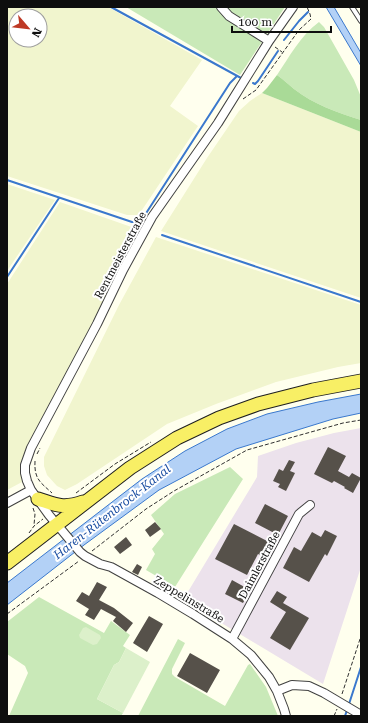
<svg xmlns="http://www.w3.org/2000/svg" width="368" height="723" font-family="'Roboto Serif',serif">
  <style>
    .industrial { fill: #ece2ec }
    .farmland { fill: #f1f5ce; fill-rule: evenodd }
    .green { fill: #c9e9b8 }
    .forest { fill: #a9da97 }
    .pitch { fill: #dcf0ca }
    .water { fill: #b3d1f6; stroke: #3a78cd }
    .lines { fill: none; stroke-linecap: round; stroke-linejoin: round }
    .stream { stroke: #3a78cd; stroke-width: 2 }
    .building { fill: #56514a }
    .lane-casing { stroke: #414141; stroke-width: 6 }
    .street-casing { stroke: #414141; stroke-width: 10 }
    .primary-casing { stroke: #1f1f1f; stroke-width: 15 }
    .path { stroke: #303030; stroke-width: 1; stroke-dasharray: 4 2; stroke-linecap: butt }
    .lane { stroke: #fff; stroke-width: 4 }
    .street { stroke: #fff; stroke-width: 8 }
    .primary { stroke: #f8ef65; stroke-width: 13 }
    .labels { text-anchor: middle; stroke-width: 4; stroke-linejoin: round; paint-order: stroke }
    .street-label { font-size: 11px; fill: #0e0e0e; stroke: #fff }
    .water-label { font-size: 12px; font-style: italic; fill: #174ba0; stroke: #fff }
  </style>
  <rect width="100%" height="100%" fill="#ffe"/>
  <!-- industrial -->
  <path class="industrial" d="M361 428V567L323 684 183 600 257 477 258 456 296 443 334 433Z"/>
  <!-- farmland -->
  <path class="farmland" d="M7 7H108L202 60 170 106 198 126 142 210 137 215H127L7 176ZM16 16H40V40H16Z
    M262 93 361 132V298L161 231 207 158 239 111 250 101Z
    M7 184 55 200 7 271Z
    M60 202 140 230 28 450 21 474 22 482 7 490V284Z
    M156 237 361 305V363L338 367 276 382 216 404 167 424 77 484 65 490 57 486 47 475 44 466V457L119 305Z"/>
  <!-- green -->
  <path class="green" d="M126 7H285L240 75Z
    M319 22 324 27 354 80 361 97V120C338 113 313 104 294 89 288 84 283 79 277 75 290 56 300 36 319 22Z
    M230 467 243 479 175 587 146 570 155 554 152 549 164 534 151 515 175 494Z
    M39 597 104 633 111 621 130 635 123 646 126 648 119 662 114 665 97 699 123 713 121 716H9L28 673 25 666 7 654V622Z
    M178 639 185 643 172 669V674L175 677 225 706 248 665 250 664 266 687 278 716H138Z"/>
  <!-- forest -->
  <path class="forest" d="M277 75C283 79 288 84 294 89 313 104 338 113 361 120V132L262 93 267 88Z"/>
  <!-- pitch -->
  <path class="pitch" d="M86 627 100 635 101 638 97 644 93 645 80 638 79 635 83 628Z
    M126 648 150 662 123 713 97 699 114 665 119 662Z"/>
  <!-- water -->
  <path class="water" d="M326 7H334L361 53V66Z
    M361 394V413L333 419 236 449 159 490 84 545 7 605V583L142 479 185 451 227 429 267 414 318 402Z"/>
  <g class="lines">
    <!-- stream -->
    <path class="stream" d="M111 7 241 78
      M284 40 299 21 308 12
      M253 83 255 84 258 81 278 51
      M7 180 132 222H138L143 218 230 83 237 76
      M162 235 361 302
      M7 277 59 198
      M349 704 361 667
      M345 716 347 710"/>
  </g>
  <!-- building -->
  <path class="building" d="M328 447 346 456 338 471 349 477 352 473 361 478 353 493 344 488 345 487 334 481 332 483 314 474Z
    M289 460 295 462 290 471 295 473 286 491 278 487 280 484 273 481 279 469 283 471Z
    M265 504 288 516 278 535 255 523Z
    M155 522 161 529 150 537 145 530Z
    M234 524 269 542 262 556 258 554 247 575 215 559Z
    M325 530 337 536 327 556 325 554 309 582 283 568 294 547 301 551 312 532 321 537Z
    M126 537 132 545 120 554 114 547Z
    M137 564 142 567 138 575 132 572Z
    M232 580 250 590 243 603 225 594Z
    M97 582 107 587 99 600 114 608 133 623 126 632 113 621 116 617 101 609 94 620 85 615 89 609 76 601 82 592 89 596Z
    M277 591 287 597 283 603 309 618 290 650 270 638 286 612 270 602Z
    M149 616 163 624 147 652 133 643Z
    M190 653 220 670 207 693 177 676Z"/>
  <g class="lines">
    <!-- lane casing -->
    <g class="lane-casing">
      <path id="lane" d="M352 7 361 21"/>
    </g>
    <!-- street casing -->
    <g class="street-casing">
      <path id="street" d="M221 7 229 16 269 41
        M7 503 31 490
        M232 639 299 514 310 505
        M277 691 292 685 309 686 324 693 361 715
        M286 716 284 709 277 691 269 677 251 655 232 639 193 614 158 593 111 567 100 564 85 556 80 552 49 515 31 490 27 481 25 473V465L31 448 97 324 123 270 152 217 218 123 269 41 293 7"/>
    </g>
    <!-- primary casing -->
    <g class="primary-casing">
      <path id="primary" d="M38 499C57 505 63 509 83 502
        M7 563 130 468 177 438 219 418 258 404 313 390 361 381"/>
    </g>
    <!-- path -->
    <path class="path" d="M275 47 282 52
      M243 99 256 90 299 30 311 19 310 14 307 7
      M37 454 40 448
      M35 461C34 479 40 482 52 493
      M76 493 115 464 151 442
      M33 508 35 514 34 525
      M29 533 34 526 43 519
      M92 551 146 509 174 491 247 450 343 423 361 420
      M7 614 79 561
      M342 694 361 636
      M334 716 337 709"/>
    <!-- lane -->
    <use href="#lane" class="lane"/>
    <!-- street -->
    <use href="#street" class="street"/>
    <!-- primary -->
    <use href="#primary" class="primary"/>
  </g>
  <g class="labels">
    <!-- street labels -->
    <g class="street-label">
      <text transform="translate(120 255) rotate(-62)" y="4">Rentmeisterstraße</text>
      <text transform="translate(259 565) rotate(-62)" y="4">Daimlerstraße</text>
      <text transform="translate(189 599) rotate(31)" y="4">Zeppelinstraße</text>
    </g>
    <!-- water labels -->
    <g class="water-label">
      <text transform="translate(112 512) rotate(-38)" y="4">Haren-Rütenbrock-Kanal</text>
    </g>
  </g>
  <!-- border -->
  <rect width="368" height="723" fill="none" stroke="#0e0e0e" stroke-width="16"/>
  <!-- north arrow -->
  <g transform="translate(28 28) rotate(118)"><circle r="19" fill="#ffffff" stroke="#9f9f9f"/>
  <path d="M0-3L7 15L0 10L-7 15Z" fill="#be3925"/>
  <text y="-6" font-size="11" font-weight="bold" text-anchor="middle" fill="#0e0e0e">N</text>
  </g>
  <!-- scale -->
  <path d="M232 26v6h99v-6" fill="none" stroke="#0e0e0e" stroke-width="2"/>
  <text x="238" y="26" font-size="12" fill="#0e0e0e" stroke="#ffffff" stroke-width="3" paint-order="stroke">100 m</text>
</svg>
